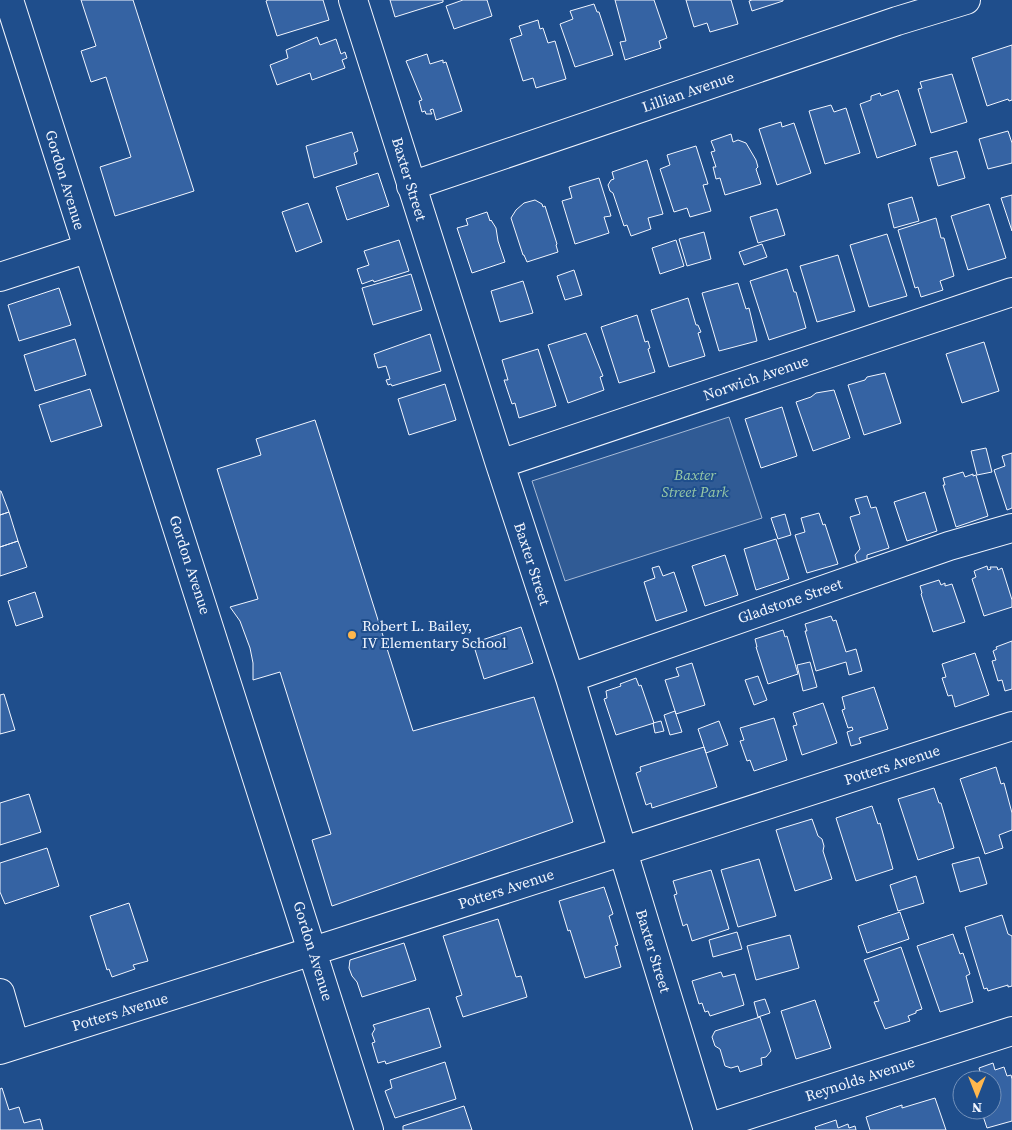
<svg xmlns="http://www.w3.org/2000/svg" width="1012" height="1130" font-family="'Source Serif 4',serif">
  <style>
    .built { fill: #305b95; stroke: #a8bbd7 }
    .building { fill: #3563a3; stroke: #f2f6ff }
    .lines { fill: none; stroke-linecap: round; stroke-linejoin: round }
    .minor-casing { stroke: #f2f6ff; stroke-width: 30 }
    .minor { stroke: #1f4e8c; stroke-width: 28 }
    .poi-dot { fill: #ffb74d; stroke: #1f4e8c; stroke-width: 2 }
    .labels { text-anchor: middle; stroke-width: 4; stroke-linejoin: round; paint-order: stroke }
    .street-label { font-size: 15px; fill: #f2f6ff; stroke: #1f4e8c }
    .park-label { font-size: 15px; font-style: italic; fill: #97c8a6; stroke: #1f4e8c }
    .poi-label { font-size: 15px; fill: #f2f6ff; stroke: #1f4e8c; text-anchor: start }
  </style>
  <rect width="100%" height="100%" fill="#1f4e8c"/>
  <!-- built -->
  <path class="built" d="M729 417 762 518 565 581 532 481Z"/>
  <!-- building -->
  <path class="building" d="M81 0H133L194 191 115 216 100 167 131 157 106 77 91 82 81 51 96 46Z
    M268 0H323L329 20 277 36 266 1Z
    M390 0H443V2L395 17Z
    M463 0H487L492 16 454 29 446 6Z
    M615 0H654L667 38 659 41 661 48 625 60 620 42 626 41Z
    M686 0H731L738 24 710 32 707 23 694 27Z
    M752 0H783V1L752 11 749 1Z
    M594 4 597 12H599L613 55 575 67 560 24 573 19 570 11Z
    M538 20 540 29 543 28 548 43 555 41 566 79 536 88 533 78 523 81 510 39 522 35 519 26Z
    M317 37 320 45 336 39 341 54 345 52 347 58 342 60 345 68 312 80 310 73 277 85 270 65 288 58 286 50Z
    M1012 45V100L1009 101 1008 99 987 106 972 58Z
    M427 54 430 64 443 60V63L446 62 462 111 436 120 433 109 430 110 432 114H426L425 111 422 112 419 101 422 100 406 61Z
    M952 74 967 122 931 133 918 89 922 88 920 82Z
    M898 90 916 145 877 158 860 104 871 100V96L880 93 881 96Z
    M831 105 834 112 846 108 860 153 825 164 809 111Z
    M781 122 782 127 794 123 811 173 777 185 759 129Z
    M1008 131 1012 143V163L988 169 979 139Z
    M352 132 358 151 354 153 357 164 314 178 306 146Z
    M731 134 733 142 738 140 746 143 756 160 758 167 756 169 761 184 725 195 720 178 716 179 713 167H716L711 152 715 151 711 141Z
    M696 146 708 184 703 185 711 211 690 217 687 208 674 212 660 169 670 165 667 155Z
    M957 151 965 178 938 186 930 158Z
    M647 160 663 214 648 218 651 229 631 236 627 225 624 226 613 193 610 191 608 185 611 180 614 179 612 172Z
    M378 173 389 206 347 220 336 187Z
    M599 178 611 216 604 217 609 233 575 244 562 201 572 198 569 187Z
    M1012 195V231L1001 198Z
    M912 197 919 221 894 228 888 204Z
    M535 200 542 204 543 207 545 206 557 244 556 245 558 252 527 262 524 255H523L511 218 516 210 524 203Z
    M308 203 322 242 296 252 282 212Z
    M989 204 1006 258 968 270 951 216Z
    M777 209 785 235 758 243 750 217Z
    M487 212 490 221 491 220 496 228 498 241 505 262 472 273 457 228 468 225 466 219Z
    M936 218 941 238H944L954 276 940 281 943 290 921 297 918 287 915 288 898 230Z
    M704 232 711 259 687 266 679 239Z
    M887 234 907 296 869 307 850 245Z
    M399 240 409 271 374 282 373 280 362 284 357 269 369 265 364 251Z
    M676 240 684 266 660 274 652 248Z
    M762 244 767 257 744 265 739 252Z
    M838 255 855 311 817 322 800 266Z
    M787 269 794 292H796L806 328 769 340 750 281Z
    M574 270 582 295 565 300 557 276Z
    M411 274 422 310 373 325 362 288Z
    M523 281 533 313 500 322 491 291Z
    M738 283 746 309 749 308 757 341 719 351 702 293Z
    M59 288 71 325 19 341 8 305Z
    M688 298 696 325H698L701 332 698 333 705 356 669 367 651 310Z
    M637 315 645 342 648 341 650 348 648 349 655 372 619 383 601 327Z
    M586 333 603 376 600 377 604 390 568 403 548 345Z
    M430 334 441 371 392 386 391 384 388 385 386 380 390 379 386 366 378 368 374 354Z
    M75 339 86 375 35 391 24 355Z
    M984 342 999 391 962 403 946 354Z
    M538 349 556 406 519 418 515 403 512 404 504 380H508L502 360Z
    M885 373 901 423 864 435 848 385 865 380 867 377Z
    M445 384 456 420 409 435 398 399Z
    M90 389 102 426 51 442 39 405Z
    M834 390 850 438 813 451 796 402 811 397 816 393Z
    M782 407 797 456 761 468 745 419Z
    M315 420 413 731 534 697 573 822 332 906 312 840 331 834 280 672 253 680V663L250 648 240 621 230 607 258 599 217 469 261 455 256 439Z
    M986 448 992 472 977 475 971 451Z
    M1012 453V508L1007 510 994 470 1005 466 1002 456Z
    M963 472 965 477 973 474V476L976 475 988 516 956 527 943 485H945L943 478Z
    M0 491H1L9 512 0 515Z
    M925 492 937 531 907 541 894 502Z
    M867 496 871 508 876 507 889 548 867 555V559L861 564 856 561 855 555 860 549 850 517 860 514 855 499Z
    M9 512 18 541 0 547V515Z
    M819 513 823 525 825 524 838 564 807 573 795 535 805 532 801 518Z
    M785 514 791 535 778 539 771 518Z
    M776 539 789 579 756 590 744 549Z
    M18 541 27 567 0 576V547Z
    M725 555 738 595 705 606 692 566Z
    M659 566 663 576 674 572 687 611 656 621 644 582 655 578 652 568Z
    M987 566 988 570 991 569 990 567H997L998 570 1002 568 1012 600V607L984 616 972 579 976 577 974 571Z
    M939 580 941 585 945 583V586L952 584 965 622 933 632 921 594 922 593 920 586Z
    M35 592 43 617 16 626 8 601Z
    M831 616 833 621 836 620 846 652 856 649 862 671 849 675 846 662 816 671 805 631H807L805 624Z
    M521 627 533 663 484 679 473 643Z
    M783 630 785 637 787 636 798 674 768 684 756 647H757L755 639Z
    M1012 641V689L1005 691 1002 680 998 681 992 661 996 660 993 651 997 649 996 647Z
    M975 653 989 695 955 707 952 695 948 696 942 678 946 677 942 664Z
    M810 662 817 687 803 691 797 665Z
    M692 663 705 705 676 714 665 680 679 676 676 668Z
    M758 676 767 700 754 705 745 680Z
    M636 678 639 686 641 685 654 723 616 735 604 699 607 698 606 691 621 686 620 684Z
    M874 687 888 729 859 738 861 743 851 746 847 732 853 730 852 727 848 728 842 710 845 709 842 697Z
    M4 694 15 730 0 734V695Z
    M823 703 837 743 802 755 793 726 797 725 793 713Z
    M675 711 682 732 670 735 664 715Z
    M774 718 787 760 754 771 750 760 747 761 740 741 744 740 740 728Z
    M661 721 664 731 655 733 653 723Z
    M719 721 728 745 706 753 698 729Z
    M704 747 717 787 652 808 651 803 646 805 636 773 641 771 640 767Z
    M996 767 1001 784 1004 783 1012 813V830L999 835 1003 848 985 854 960 779Z
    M934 788 939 803H941L954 848 918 860 898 799Z
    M29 794 41 832 0 845V803Z
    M872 806 878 824 880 823 893 869 856 881 836 818Z
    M812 819 818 836 822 839 824 846 823 851 832 879 795 891 776 830Z
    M47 848 59 886 5 904 0 892V863Z
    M979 857 987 884 960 892 952 864Z
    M759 859 776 916 738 927 721 870Z
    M711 870 729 929 692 941 687 924 683 926 674 895 677 894 673 881Z
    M916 876 924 903 898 911 890 885Z
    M604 887 613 914 609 916 618 945 615 946 621 967 585 978 570 930 568 931 559 901Z
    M129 903 148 961 133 965 135 969 112 977 109 969 107 970 90 916Z
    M900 912 909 939 867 953 858 926Z
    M1002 915 1008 934 1012 936V986L1008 987V985L988 991 987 988 984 989 965 927Z
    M498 919 516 977 521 976 527 997 463 1017 456 997 462 995 443 936Z
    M737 932 742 949 713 957 709 940Z
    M953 934 960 954 963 953 970 974 966 976 973 1002 940 1012 917 946Z
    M790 935 799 968 756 980 747 946Z
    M404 943 416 980 362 997 357 982 352 976 349 968 350 960Z
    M901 947 922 1009 916 1011V1013L908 1016 910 1021 885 1029 874 1002 879 1001 864 960Z
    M721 972 723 977 735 974 744 1005 710 1016 708 1011 705 1012 702 1003 699 1004 692 981Z
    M765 999 770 1013 758 1017 754 1002Z
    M815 1000 831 1048 796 1059 781 1011Z
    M429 1008 441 1047 386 1064 385 1061 378 1063 372 1043 375 1042 372 1034 375 1029 373 1025Z
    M760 1017 771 1051 766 1057 761 1058 762 1065 740 1072 738 1066 731 1068 725 1066 720 1049 715 1046 712 1037 715 1031Z
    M445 1062 456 1099 395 1118 385 1091 392 1088 390 1080Z
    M993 1063 995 1070 1004 1067 1007 1076 1011 1075 1012 1079V1121L987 1128 981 1110H992V1080H974V1078L981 1075 979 1068Z
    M2 1088 9 1110 19 1107 24 1123 40 1119 43 1130H0V1089Z
    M935 1098 946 1130H870L866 1117 902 1105V1108Z
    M464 1106 472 1130H403V1126Z
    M836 1120 838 1128 848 1124 849 1128 855 1126 856 1130H816L815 1127Z"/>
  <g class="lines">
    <!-- minor casing -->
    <g class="minor-casing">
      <path id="minor" d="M9 0C126 378 252 753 369 1130
        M353 0 500 464 570 678 708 1130
        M411 186 897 21 966 0
        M0 277 86 249
        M500 464 1012 292
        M570 678 949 546 1012 528
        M0 993 15 1045
        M0 1050 338 943 1012 726
        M707 1128 1012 1031"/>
    </g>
    <!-- minor -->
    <use href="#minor" class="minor"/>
  </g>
  <!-- markers -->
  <circle class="poi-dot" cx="352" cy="635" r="5"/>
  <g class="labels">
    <!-- street labels -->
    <g class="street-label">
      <text transform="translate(688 92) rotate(-19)" y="5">Lillian Avenue</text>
      <text transform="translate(409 179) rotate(73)" y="5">Baxter Street</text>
      <text transform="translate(65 180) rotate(73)" y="5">Gordon Avenue</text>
      <text transform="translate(756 378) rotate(-19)" y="5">Norwich Avenue</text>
      <text transform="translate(532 564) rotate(72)" y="5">Baxter Street</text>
      <text transform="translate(190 565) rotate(72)" y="5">Gordon Avenue</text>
      <text transform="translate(790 601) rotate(-19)" y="5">Gladstone Street</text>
      <text transform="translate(892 765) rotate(-18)" y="5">Potters Avenue</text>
      <text transform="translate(506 889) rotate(-18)" y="5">Potters Avenue</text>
      <text transform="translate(313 951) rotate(73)" y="5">Gordon Avenue</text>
      <text transform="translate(653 951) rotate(73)" y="5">Baxter Street</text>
      <text transform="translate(120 1012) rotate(-17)" y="5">Potters Avenue</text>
      <text transform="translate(860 1079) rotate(-18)" y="5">Reynolds Avenue</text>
    </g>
    <!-- park labels -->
    <g class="park-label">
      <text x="695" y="480">Baxter<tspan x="695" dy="17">Street Park</tspan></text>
    </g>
    <!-- poi labels -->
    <g class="poi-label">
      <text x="362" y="631">Robert L. Bailey,<tspan x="362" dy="17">IV Elementary School</tspan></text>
    </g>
  </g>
  <!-- north arrow -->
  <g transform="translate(977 1095) rotate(180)"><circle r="24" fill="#1f4e8c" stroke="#7391ba"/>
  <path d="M0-4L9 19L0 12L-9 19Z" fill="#ffb74d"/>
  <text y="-8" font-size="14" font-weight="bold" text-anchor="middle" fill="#f2f6ff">N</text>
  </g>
</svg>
